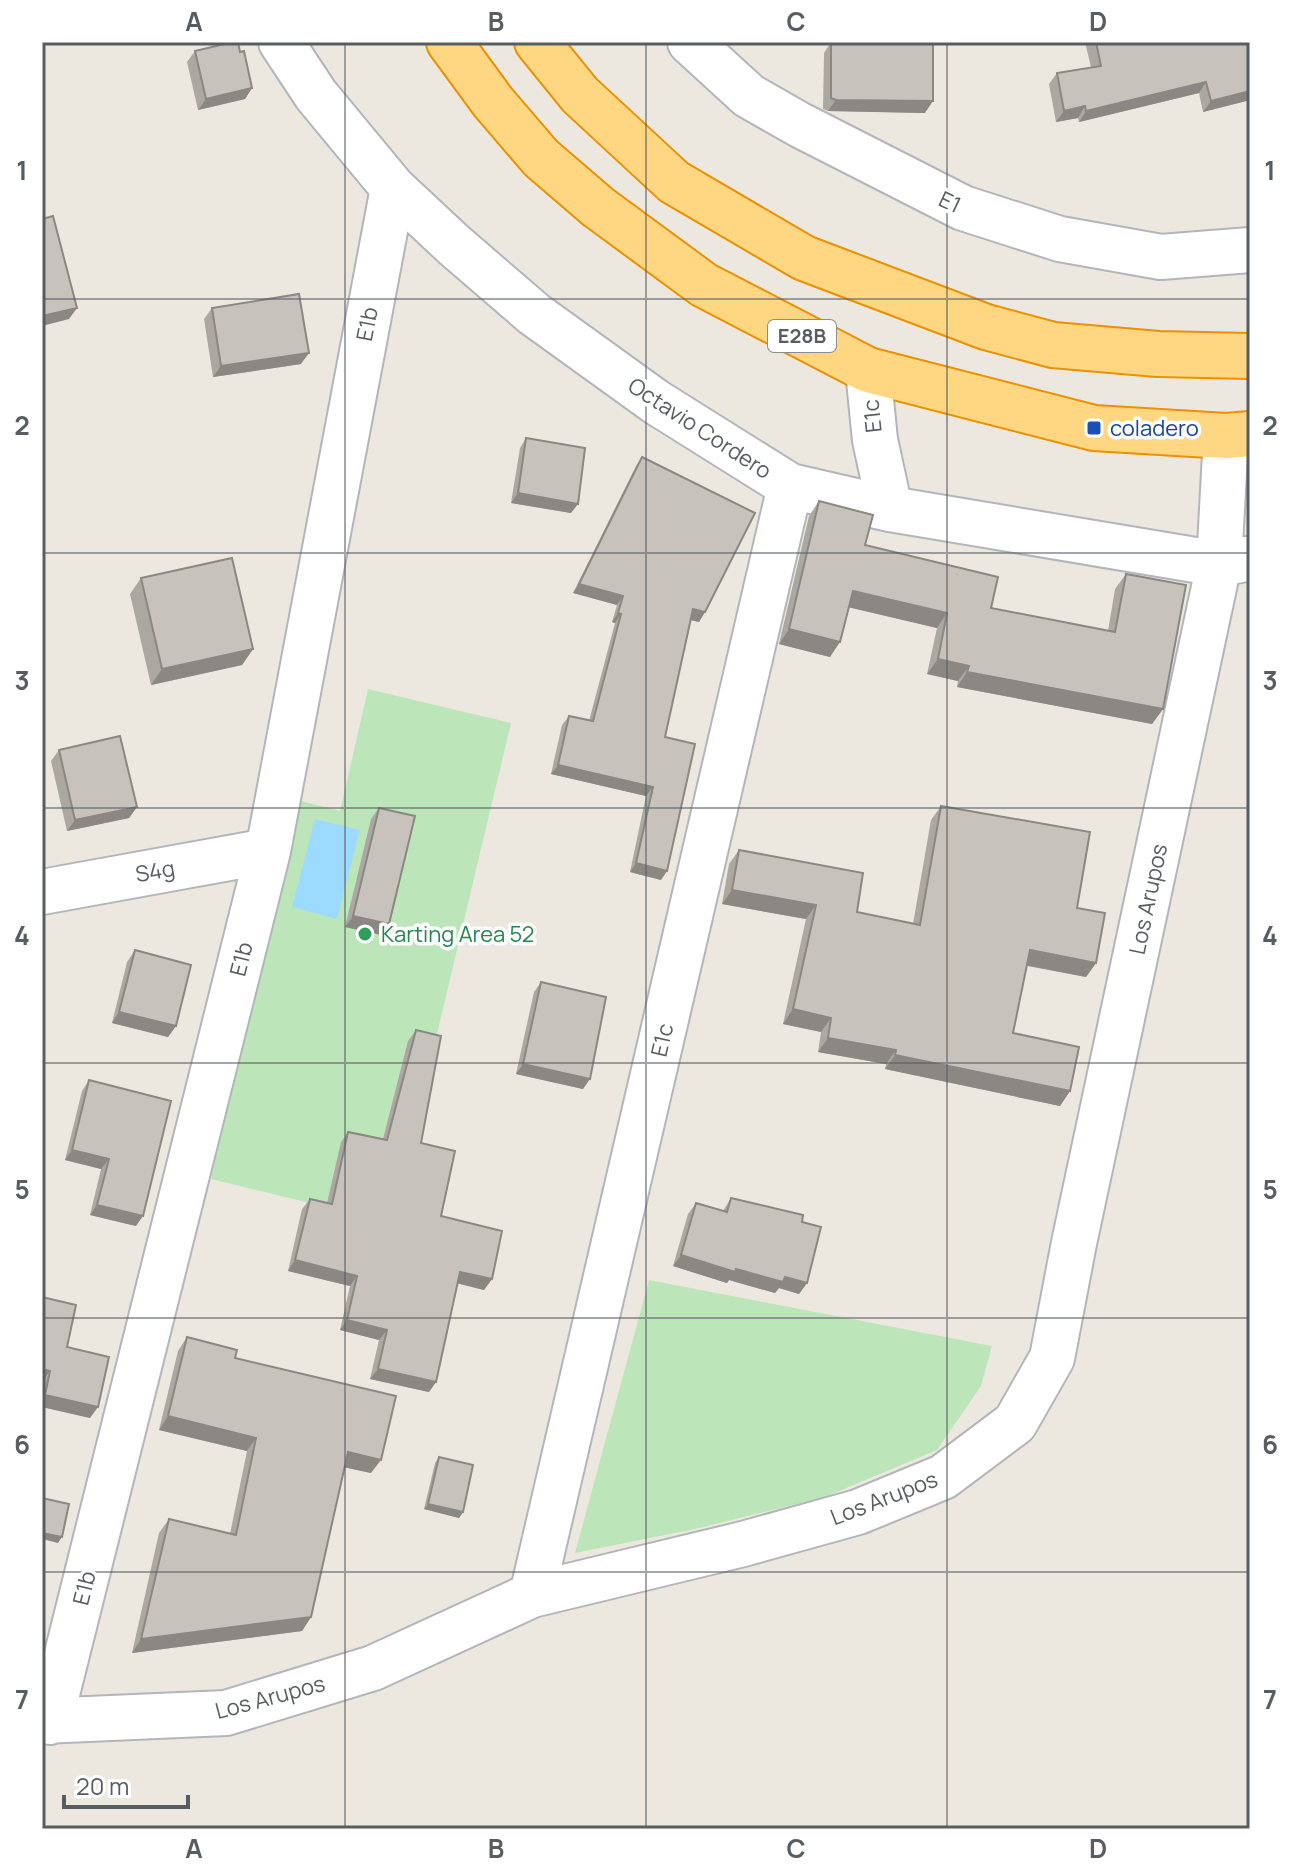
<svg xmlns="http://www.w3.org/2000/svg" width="1292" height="1871" font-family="Manrope,sans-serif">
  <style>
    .green { fill: #bce6b9 }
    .water { fill: #9cdbff }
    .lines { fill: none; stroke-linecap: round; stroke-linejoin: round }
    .minor-casing { stroke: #b2b6bb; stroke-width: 48 }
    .highway-casing { stroke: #eb9100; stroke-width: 48 }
    .minor { stroke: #fff; stroke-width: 44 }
    .highway { stroke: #ffd783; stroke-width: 44 }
    .wall { fill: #aba8a2 }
    .shaded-wall { fill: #8b8884 }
    .building { fill: #c7c3bc; stroke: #8b8884; stroke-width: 2 }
    .grid { fill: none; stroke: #585d61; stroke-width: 2; stroke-opacity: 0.55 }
    .transit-dot { fill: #1a4fb4; stroke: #fff; stroke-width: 3 }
    .leisure-dot { fill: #2e9e5b; stroke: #fff; stroke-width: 3 }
    .labels { text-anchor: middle; stroke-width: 7; stroke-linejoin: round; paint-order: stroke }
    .shield { fill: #fff; stroke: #8a8e90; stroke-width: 2 }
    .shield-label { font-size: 20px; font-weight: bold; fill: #585d61 }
    .street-label { font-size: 22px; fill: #585d61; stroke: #fff }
    .transit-label { font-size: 22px; fill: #164399; stroke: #fff; text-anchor: start }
    .leisure-label { font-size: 22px; fill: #27864d; stroke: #fff; text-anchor: start }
    .neatline { fill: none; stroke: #585d61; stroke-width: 3 }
    .grid-label { font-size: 26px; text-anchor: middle; font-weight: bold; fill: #585d61 }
  </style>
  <rect width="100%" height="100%" fill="#ede8df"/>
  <!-- green -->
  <path class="green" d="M368 689 511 723 392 1223 211 1179 301 801 340 811Z
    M649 1280 992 1346 981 1386 937 1450 825 1497 695 1529 575 1553Z"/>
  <!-- water -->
  <path class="water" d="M315 819 360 830 337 919 292 907Z"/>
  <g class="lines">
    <!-- minor casing -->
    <g class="minor-casing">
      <path id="minor" d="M281 42 316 95 393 188 454 245 534 314 656 402 790 486 890 509 1219 564 1246 559
        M690 42 749 96 800 125 963 208 1060 239 1161 257 1250 250
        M868 370 875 440 890 509
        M42 892 268 851
        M532 1595 790 486
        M42 1721 226 1713 373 1668 532 1595 743 1544 858 1512 943 1477 1015 1423 1052 1358 1074 1243 1219 564 1226 436
        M50 1722 268 851 393 188"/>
    </g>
    <!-- highway casing -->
    <g class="highway-casing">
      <path id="highway" d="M449 42 493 102 541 158 598 207 704 285 868 370 1094 428 1226 436 1250 434
        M537 42 580 95 674 182 804 258 986 327 1053 345 1158 354 1250 356"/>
    </g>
    <!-- minor -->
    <use href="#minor" class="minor"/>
    <!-- highway -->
    <use href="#highway" class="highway"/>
  </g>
  <!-- wall -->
  <path class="wall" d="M831 42 925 113 828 111 823 109 824 53Z
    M1085 42H1250V100L1203 112 1199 93 1079 122 1078 118 1056 122 1049 84 1057 73 1091 67Z
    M195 51 240 52 252 88 245 99 198 110 187 62Z
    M212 308 301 364 213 377 204 319Z
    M526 438 571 513 511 503 520 448Z
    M642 457 705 612 699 622 691 620 665 737 661 880 630 872 646 796 551 774 562 725 569 716 589 721 615 623 612 622 617 605 573 593 636 466Z
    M819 501 865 545 991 608 1108 631 1115 589 1126 574 1163 709 1152 724 957 687 958 681 927 674 937 628 849 607 830 657 779 644 809 516Z
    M141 578 253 649 242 665 151 685 130 594Z
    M59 750 137 807 129 818 67 831 51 761Z
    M941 806 1077 908 1096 963 1086 977 1027 966 1013 1033 1070 1091 1060 1106 885 1069 886 1064 818 1052 821 1032 783 1024 806 919 722 904 729 864 739 850 857 912 913 924 931 820Z
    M379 808 389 924 381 935 345 927 371 819Z
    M135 950 176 1026 168 1037 112 1023 127 962Z
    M541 982 583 1089 516 1074 534 992Z
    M416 1030 421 1143 441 1216 492 1279 484 1290 457 1283 436 1382 429 1392 370 1379 379 1340 340 1330 350 1286 288 1271 302 1209 310 1199 327 1203 341 1142 348 1132 383 1139 408 1041Z
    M89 1080 136 1226 90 1215 101 1169 65 1160 82 1091Z
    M731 1198 802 1222 807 1283 799 1294 779 1288 775 1293 729 1280 727 1283 673 1266 688 1214 696 1203 723 1211Z
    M187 1337 235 1358 371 1473 344 1467 311 1617 302 1631 132 1653 159 1533 169 1519 230 1534 247 1451 159 1430 178 1351Z
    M67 1347 90 1418 42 1407 43 1382Z
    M439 1457 463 1512 459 1518 424 1509 435 1463Z"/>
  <!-- shaded-wall -->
  <path class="shaded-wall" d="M1206 82 1199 93 1079 122 1086 111Z
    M252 88 245 99 198 110 206 99Z
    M1250 91V100L1203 112 1211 101Z
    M836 100 933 101 925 113 828 111Z
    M1085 106 1078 118 1056 122 1064 111Z
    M77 308 69 319 42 326V316Z
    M309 353 301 364 213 377 221 366Z
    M518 493 578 504 571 513 511 503Z
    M579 584 623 596 617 605 573 593Z
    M853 591 947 613 937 628 843 606Z
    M693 609 705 612 699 622 686 619Z
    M618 613 621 614 615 623 612 622Z
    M789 629 840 642 830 657 779 644Z
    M253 649 242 665 151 685 162 669Z
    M938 659 969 666 958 681 927 674Z
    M967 672 1163 709 1152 724 957 687Z
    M558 765 653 787 646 796 551 774Z
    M137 807 129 818 67 831 75 820Z
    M636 863 667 871 661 880 630 872Z
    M732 890 816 905 806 919 722 904Z
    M353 916 389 924 381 935 345 927Z
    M1030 950 1096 963 1086 977 1020 964Z
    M793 1009 831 1018 821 1032 783 1024Z
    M119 1012 176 1026 168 1037 112 1023Z
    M828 1038 896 1050 886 1064 818 1052Z
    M895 1055 1070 1091 1060 1106 885 1069Z
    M523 1064 590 1079 583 1089 516 1074Z
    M72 1150 109 1159 101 1169 65 1160Z
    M97 1205 143 1216 136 1226 90 1215Z
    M681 1255 736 1269 785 1277 807 1283 799 1294 779 1288 775 1293 729 1280 727 1283 673 1266Z
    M295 1260 357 1276 350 1286 288 1271Z
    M460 1272 492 1279 484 1290 452 1282Z
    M347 1320 387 1330 379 1340 340 1330Z
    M42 1369 50 1371 43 1382H42Z
    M378 1369 436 1382 429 1392 370 1379Z
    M45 1395 98 1407 90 1418 42 1407V1399Z
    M168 1416 256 1438 247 1451 159 1430Z
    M348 1452 381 1460 371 1473 338 1466Z
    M428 1504 463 1512 459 1518 424 1509Z
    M42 1533 62 1537 58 1543 42 1539Z
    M311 1617 302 1631 132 1653 141 1639Z"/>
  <!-- building -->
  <path class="building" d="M233 42H238L240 52 244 51 252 88 206 99 195 51Z
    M831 42 933 43V101L836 100 831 98Z
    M1096 42H1250V91L1211 101 1206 82 1086 111 1085 106 1064 111 1057 73 1101 66Z
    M53 216 77 308 42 316V219Z
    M299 294 309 353 221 366 212 308Z
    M526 438 585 448 578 504 518 493Z
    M642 457 755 513 705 612 693 609 665 737 695 744 667 871 636 863 653 787 558 765 569 716 593 721 621 614 618 613 623 596 579 584Z
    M819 501 873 515 865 545 998 577 991 608 1115 632 1126 574 1186 585 1163 709 967 672 969 666 938 659 947 613 853 591 840 642 789 629Z
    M232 558 253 649 162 669 141 578Z
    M120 736 137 807 75 820 59 750Z
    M941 806 1090 832 1077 908 1105 913 1096 963 1030 950 1013 1033 1079 1047 1070 1091 895 1055 896 1050 828 1038 831 1018 793 1009 816 905 732 890 739 850 863 873 857 912 920 925Z
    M379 808 415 816 389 924 353 916Z
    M135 950 191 965 176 1026 119 1012Z
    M541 982 606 997 590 1079 523 1064Z
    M416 1030 441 1036 421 1143 455 1151 441 1216 502 1231 492 1279 460 1272 436 1382 378 1369 387 1330 347 1320 357 1276 295 1260 310 1199 332 1204 348 1132 387 1140Z
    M89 1080 171 1101 143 1216 97 1205 109 1159 72 1150Z
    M731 1198 803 1215 802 1222 821 1227 807 1283 785 1277 783 1282 736 1269 735 1272 681 1255 696 1203 727 1212Z
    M42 1297 76 1305 67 1347 109 1357 98 1407 45 1395 50 1371 42 1369Z
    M187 1337 237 1350 235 1358 396 1396 381 1460 348 1452 311 1617 141 1639 169 1519 236 1535 256 1438 168 1416Z
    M439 1457 473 1465 463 1512 428 1504Z
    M42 1498 69 1504 62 1537 42 1533Z"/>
  <!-- grid -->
  <path class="grid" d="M345 42V1829M646 42V1829M947 42V1829M42 299H1250M42 553H1250M42 808H1250M42 1063H1250M42 1318H1250M42 1572H1250"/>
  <!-- markers -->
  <rect class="transit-dot" x="1086" y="420" width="16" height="16" rx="4"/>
  <circle class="leisure-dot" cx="365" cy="934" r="8"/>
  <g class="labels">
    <!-- shield labels -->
    <rect class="shield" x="768" y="320" width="68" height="32" rx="6"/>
    <g class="shield-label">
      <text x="802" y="343">E28B</text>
    </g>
    <!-- street labels -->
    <g class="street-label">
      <text transform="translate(950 202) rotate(25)" y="8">E1</text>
      <text transform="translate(367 324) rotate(-79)" y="8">E1b</text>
      <text transform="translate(872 416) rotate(-96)" y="8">E1c</text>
      <text transform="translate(700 428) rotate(33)" y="8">Octavio Cordero</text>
      <text transform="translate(155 871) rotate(-10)" y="8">S4g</text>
      <text transform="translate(1148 899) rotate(-78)" y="8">Los Arupos</text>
      <text transform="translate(241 959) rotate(-76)" y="8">E1b</text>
      <text transform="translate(662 1040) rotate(-77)" y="8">E1c</text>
      <text transform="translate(884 1498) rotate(-21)" y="8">Los Arupos</text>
      <text transform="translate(84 1588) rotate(-76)" y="8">E1b</text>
      <text transform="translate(270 1697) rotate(-15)" y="8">Los Arupos</text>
    </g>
    <!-- transit labels -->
    <g class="transit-label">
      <text x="1110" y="436">coladero</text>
    </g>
    <!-- leisure labels -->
    <g class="leisure-label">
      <text x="381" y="942">Karting Area 52</text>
    </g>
  </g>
  <!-- border -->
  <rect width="1292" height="1871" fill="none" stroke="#ffffff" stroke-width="88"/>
  <!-- scale -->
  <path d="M64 1795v12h124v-12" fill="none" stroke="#585d61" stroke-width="4"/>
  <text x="76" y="1795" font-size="24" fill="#585d61" stroke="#ffffff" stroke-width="6" paint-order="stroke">20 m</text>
  <rect x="44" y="44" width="1204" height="1783" class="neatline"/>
  <g class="grid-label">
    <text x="194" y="31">A</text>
    <text x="496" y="31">B</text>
    <text x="796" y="31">C</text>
    <text x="1098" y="31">D</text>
    <text x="22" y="180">1</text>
    <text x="1270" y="180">1</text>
    <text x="22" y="435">2</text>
    <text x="1270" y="435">2</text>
    <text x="22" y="690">3</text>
    <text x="1270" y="690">3</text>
    <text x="22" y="945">4</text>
    <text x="1270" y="945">4</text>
    <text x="22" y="1199">5</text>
    <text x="1270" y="1199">5</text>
    <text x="22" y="1454">6</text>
    <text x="1270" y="1454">6</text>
    <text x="22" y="1709">7</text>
    <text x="1270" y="1709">7</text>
    <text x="194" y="1858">A</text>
    <text x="496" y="1858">B</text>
    <text x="796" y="1858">C</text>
    <text x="1098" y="1858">D</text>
  </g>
</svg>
